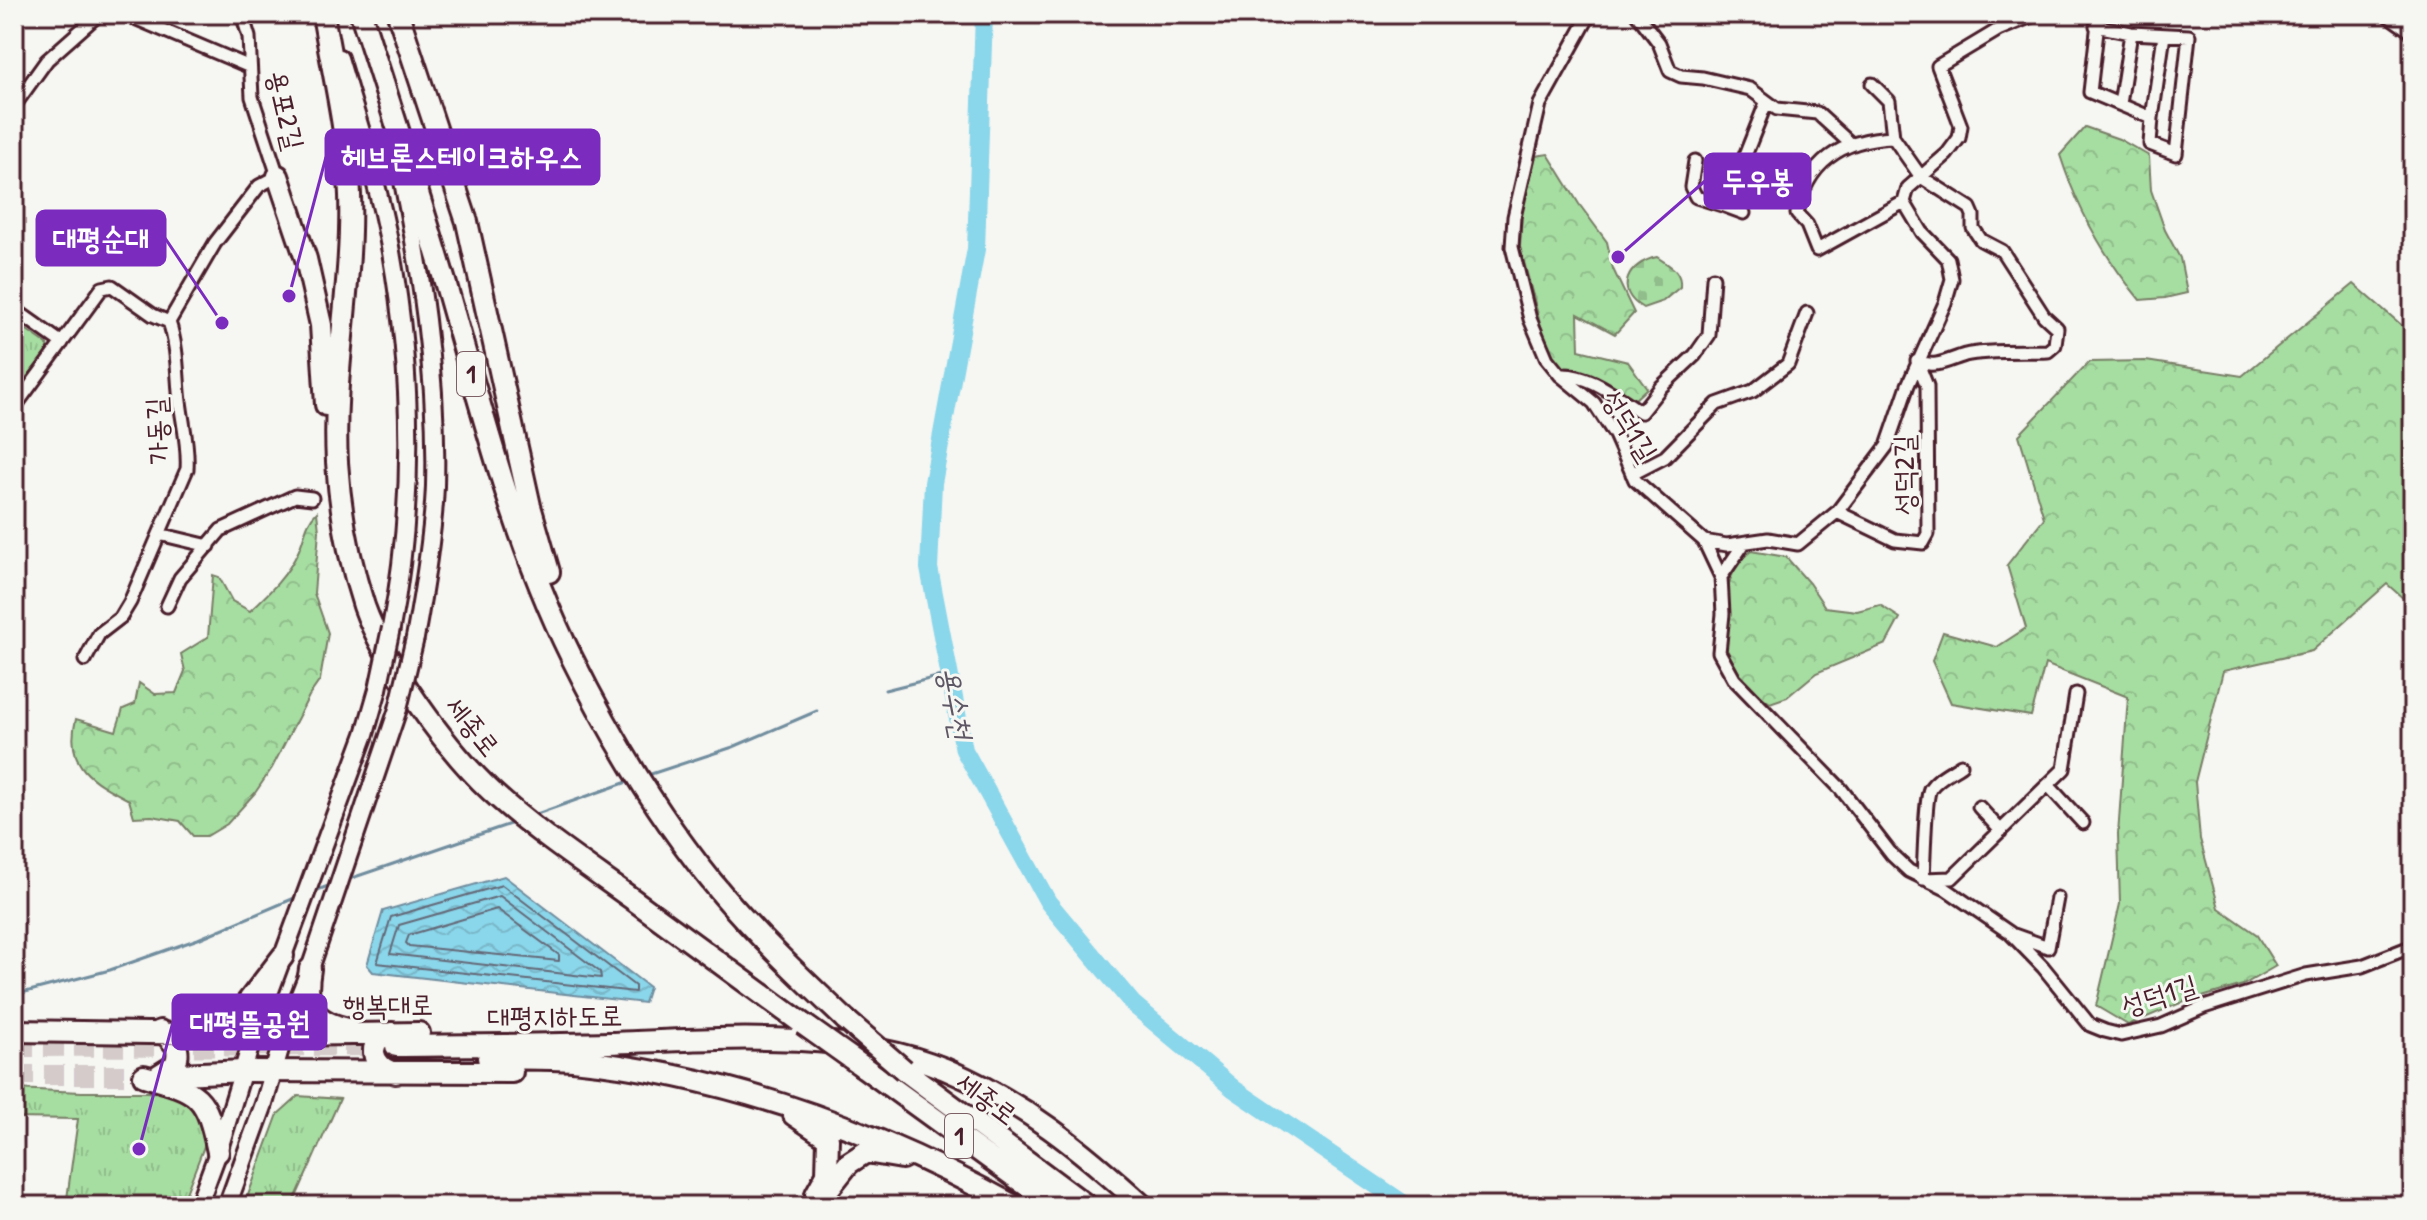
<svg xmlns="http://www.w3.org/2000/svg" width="2427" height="1220" font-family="'Patrick Hand','Poor Story',sans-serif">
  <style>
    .forest { fill: url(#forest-crowns); stroke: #787e66; stroke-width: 2 }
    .cemetery { fill: url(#cemetery-stones); stroke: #787e66; stroke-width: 2 }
    .park { fill: url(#park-tufts); stroke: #787e66; stroke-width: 2 }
    .water { fill: url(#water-waves); stroke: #708d9e; stroke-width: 2 }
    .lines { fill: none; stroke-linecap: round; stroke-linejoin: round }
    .shore { stroke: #646877; stroke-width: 2 }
    .stream { stroke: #708d9e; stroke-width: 3 }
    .river { stroke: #8ad6ea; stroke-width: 18 }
    .highway-tunnel { stroke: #d4cbca; stroke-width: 20; stroke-dasharray: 20 10; stroke-linecap: butt }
    .street-casing { stroke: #4a1f2b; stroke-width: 17 }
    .secondary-casing { stroke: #4a1f2b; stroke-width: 22 }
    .highway-casing { stroke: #4a1f2b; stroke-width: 26 }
    .street { stroke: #f6f6f2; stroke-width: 11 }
    .secondary { stroke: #f6f6f2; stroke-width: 16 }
    .highway { stroke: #f6f6f2; stroke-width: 20 }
    .secondary-bridge-casing { stroke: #4a1f2b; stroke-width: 22; stroke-linecap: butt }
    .highway-bridge-casing { stroke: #4a1f2b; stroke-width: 26; stroke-linecap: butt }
    .secondary-bridge { stroke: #f6f6f2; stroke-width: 16 }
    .highway-bridge { stroke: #f6f6f2; stroke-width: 20 }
    .labels { text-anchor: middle; stroke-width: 6; stroke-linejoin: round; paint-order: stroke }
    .shield { fill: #f6f6f2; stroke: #7e6067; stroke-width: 2 }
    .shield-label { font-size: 26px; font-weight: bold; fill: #4a1f2b }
    .street-label { font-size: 28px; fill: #4a1f2b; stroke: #f6f6f2 }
    .water-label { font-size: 30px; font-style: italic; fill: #5d5664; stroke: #f6f6f2 }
    .leader { fill: none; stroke: #7b2cbf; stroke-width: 3 }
    .callout-dot { fill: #7b2cbf; stroke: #f6f6f2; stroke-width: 3 }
    .callout { fill: #7b2cbf; stroke: #7b2cbf; stroke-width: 3 }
    .callout-label { font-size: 30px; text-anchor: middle; font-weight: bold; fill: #fff }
  </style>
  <defs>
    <pattern id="forest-crowns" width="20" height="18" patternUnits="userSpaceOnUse" patternTransform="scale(2)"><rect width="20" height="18" fill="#a6dda1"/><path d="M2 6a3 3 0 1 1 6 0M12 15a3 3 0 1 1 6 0" fill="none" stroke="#90bd8b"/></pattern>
    <pattern id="cemetery-stones" width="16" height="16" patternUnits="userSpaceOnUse" patternTransform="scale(2)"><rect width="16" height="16" fill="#a6dda1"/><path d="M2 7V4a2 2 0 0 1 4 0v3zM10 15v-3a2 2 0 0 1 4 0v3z" fill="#90bd8b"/></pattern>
    <pattern id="park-tufts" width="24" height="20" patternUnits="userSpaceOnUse" patternTransform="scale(2)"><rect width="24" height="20" fill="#a6dda1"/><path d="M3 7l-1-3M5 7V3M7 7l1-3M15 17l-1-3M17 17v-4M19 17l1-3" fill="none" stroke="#90bd8b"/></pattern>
    <pattern id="water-waves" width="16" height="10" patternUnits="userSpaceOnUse" patternTransform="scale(2)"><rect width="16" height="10" fill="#8ad6ea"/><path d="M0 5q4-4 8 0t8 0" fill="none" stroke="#79b7c9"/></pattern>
  </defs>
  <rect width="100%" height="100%" fill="#f6f6f2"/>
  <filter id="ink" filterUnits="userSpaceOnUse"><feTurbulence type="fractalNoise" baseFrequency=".0125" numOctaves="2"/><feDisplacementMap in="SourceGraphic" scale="16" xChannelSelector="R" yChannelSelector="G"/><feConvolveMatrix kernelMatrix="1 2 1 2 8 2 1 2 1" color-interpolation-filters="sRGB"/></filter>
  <g filter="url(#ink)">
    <!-- forest -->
    <path class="forest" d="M2085 127 2119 139 2149 156 2151 190 2165 230 2180 258 2187 293 2165 298 2140 300C2105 258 2077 208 2060 155Z
      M1548 154 1579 204 1607 242 1613 269 1634 313 1615 334 1578 314 1579 350 1628 362 1647 388 1633 401 1565 372 1546 345 1520 247 1522 212 1536 156Z
      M2354 284 2413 335V607L2387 584 2312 651 2223 671 2195 782 2200 839 2219 908 2256 934 2276 966 2243 985 2178 1004 2128 1025 2096 1006 2120 904 2118 834 2128 697 2045 664 2031 716 1951 703 1932 661 1943 632 1997 647 2026 628 2007 565 2044 518 2019 435 2089 362 2146 361 2242 376Z
      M317 512 319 531 314 593 328 633 320 680 309 696 272 768 255 793 227 824 207 836H193L180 821 152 816 134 817 129 800C92 781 64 766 76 719L116 731 123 709 135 704 139 683 155 694 176 693 185 671 181 654 208 637 213 575 219 577 232 601 250 611C269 593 287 576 298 552 305 538 305 523 317 512Z
      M1751 551 1786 557 1809 583 1825 607 1857 611 1880 605 1900 618 1886 644 1816 673 1787 697 1770 703 1744 683 1727 650 1729 583 1737 563Z"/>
    <!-- cemetery -->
    <path class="cemetery" d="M1657 257C1669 266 1682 270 1680 287L1663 301 1643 308C1613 291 1628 263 1657 257Z"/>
    <!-- park -->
    <path class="park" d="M14 321 47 344 48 352 14 392Z
      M14 1089 82 1092H164L192 1099 207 1127 206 1141 181 1206H66L78 1119 14 1118Z
      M298 1096 340 1099 292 1206H244L278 1114Z"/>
    <!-- water -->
    <path class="water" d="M504 876 649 987 644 1003 373 972 367 965 383 911Z"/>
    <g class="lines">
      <!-- shore -->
      <path class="shore" d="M502 885 635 986V992L377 963 391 917Z
        M500 896 600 972 601 978 390 954 399 925Z
        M497 909 559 955V961L409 946 406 943 409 935Z"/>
      <!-- stream -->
      <path class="stream" d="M885 690 949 674
        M648 775 733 747 817 711
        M531 816 630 781
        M346 880 513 823
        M312 892 331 885
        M14 995 110 970 198 939 297 897"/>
      <!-- river -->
      <path class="river" d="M984 14 976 249 933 483 929 568 964 750 1048 902 1133 1004 1234 1089 1407 1206"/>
      <!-- highway-tunnel -->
      <path class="highway-tunnel" d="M14 1047 392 1046
        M14 1075H159"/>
      <!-- street casing -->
      <g class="street-casing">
        <path id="street" d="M125 14 250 67
          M1590 14 1540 104 1514 217 1512 247 1530 319 1547 359 1560 375 1594 403 1615 435 1635 480 1704 541 1721 577 1723 614 1719 652 1734 679 1841 789 1892 855 1909 871 1946 889 2010 933 2043 967 2090 1025 2105 1031 2121 1035 2161 1026 2204 1007 2306 975 2362 966 2413 946
          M1637 14 1659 43 1670 71 1681 76 1703 78 1750 89 1777 109 1817 113 1851 144
          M2386 14 2413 33
          M2096 26 2131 33 2189 36 2176 154 2150 144 2152 118 2090 92 2099 14
          M1872 84 1889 101 1893 137
          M2120 104 2131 33
          M14 106 47 60 99 14
          M2152 118 2164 35
          M1695 161 1691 187 1696 197 1725 206
          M1904 202 1817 250 1807 225 1797 214C1806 162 1843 139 1893 137L1921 177 1970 208 1973 215V228L1981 240 2002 251 2044 316 2057 328 2055 345 2048 351C2025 352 1986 350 1965 355 1948 360 1936 369 1917 361
          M1744 213 1725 206 1766 103
          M14 309 62 343
          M169 322 215 243 259 186 278 176 252 97 249 37 242 14
          M1560 375C1589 373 1617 397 1641 412L1661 387 1695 355 1709 335 1713 278
          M14 408 102 288 112 286 153 315 169 322
          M1632 474 1665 457 1717 404 1753 391 1788 364 1807 313
          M1837 512 1895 540 1923 543 1928 534 1927 386 1917 361
          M159 534 209 546
          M1704 541 1727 545 1768 539 1798 544 1837 512 1887 446 1908 385 1945 303 1952 279 1948 259 1922 232 1904 202 1908 188 1947 154 1959 138 1961 126 1938 66 1998 30 2037 14
          M1721 577 1743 545
          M167 606 180 578 221 530 295 496 312 498
          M85 660 99 634 121 617 130 602 187 469C189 443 181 418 179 392 177 368 177 345 169 322
          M1961 765C1951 772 1937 778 1930 789 1925 798 1924 863 1923 879L1952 878 2064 769 2076 694
          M2048 785 2083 823
          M1979 807 2001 831
          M2014 935 2048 947 2057 898"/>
      </g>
      <!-- secondary casing -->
      <g class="secondary-casing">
        <path id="secondary" d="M339 58C358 122 379 186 391 252 413 374 415 505 391 628
          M397 152C420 262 438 373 435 486 433 536 424 589 415 638
          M198 1206 218 1152 254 1034 365 734 378 689
          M227 1206 264 1104 284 1035 310 969 398 709"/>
      </g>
      <!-- highway casing -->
      <g class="highway-casing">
        <path id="highway" d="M323 14C333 74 348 134 350 195 353 284 332 373 337 462 340 510 349 560 364 606 384 663 446 749 491 791 533 830 584 864 631 898 688 940 746 982 803 1024
          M361 14C390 104 419 194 446 285 482 410 513 539 571 656 613 741 663 824 723 895 761 940 804 980 846 1020
          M398 14 467 222 530 506 549 572
          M278 176 306 259 321 325 326 405
          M310 969C304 1004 311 1021 348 1029
          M202 1028 243 1008 283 956
          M14 1031 284 1035 419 1033
          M392 1033C365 1039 370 1068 396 1073
          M396 1046C467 1045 538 1045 609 1043 713 1039 846 1028 945 1069 1023 1102 1081 1149 1143 1206
          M488 1058C516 1059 545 1058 573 1060 730 1076 877 1130 1014 1206
          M862 1066 1055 1206
          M904 1070 1087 1206
          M159 1075 244 1071 512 1072
          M159 1075 175 1065C182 1048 174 1041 160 1031
          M144 1076C200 1092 206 1094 218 1152
          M794 1115 828 1138 827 1174 816 1194
          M815 1206 849 1163 866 1152 902 1158"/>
      </g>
      <!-- street -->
      <use href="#street" class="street"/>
      <!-- secondary -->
      <use href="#secondary" class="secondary"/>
      <!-- highway -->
      <use href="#highway" class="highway"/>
      <!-- secondary-bridge casing -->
      <g class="secondary-bridge-casing">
        <path id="secondary-bridge" d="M378 689 391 628
          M398 709 415 638"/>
      </g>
      <!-- highway-bridge casing -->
      <g class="highway-bridge-casing">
        <path id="highway-bridge" d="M846 1020 904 1070
          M803 1024 862 1066"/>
      </g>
      <!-- secondary-bridge -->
      <use href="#secondary-bridge" class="secondary-bridge"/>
      <!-- highway-bridge -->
      <use href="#highway-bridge" class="highway-bridge"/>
    </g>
  </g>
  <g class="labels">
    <!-- shield labels -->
    <g class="shield">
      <rect x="457" y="352" width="28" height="44" rx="6"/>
      <rect x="945" y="1114" width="28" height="44" rx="6"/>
    </g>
    <g class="shield-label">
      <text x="471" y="383">1</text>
      <text x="959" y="1145">1</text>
    </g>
    <!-- street labels -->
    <g class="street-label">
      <text transform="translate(286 110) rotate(77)" y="10">용포2길</text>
      <text transform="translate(1630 425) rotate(58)" y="10">성덕1길</text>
      <text transform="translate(157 431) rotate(-93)" y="10">가동길</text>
      <text transform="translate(1904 475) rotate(-91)" y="10">성덕2길</text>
      <text transform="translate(473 726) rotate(51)" y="10">세종로</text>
      <text transform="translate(2159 995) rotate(-17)" y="10">성덕1길</text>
      <text transform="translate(388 1005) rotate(-1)" y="10">행복대로</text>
      <text transform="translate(555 1016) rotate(-1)" y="10">대평지하도로</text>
      <text transform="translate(987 1098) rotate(37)" y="10">세종로</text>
    </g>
    <!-- water labels -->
    <g class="water-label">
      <text transform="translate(955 703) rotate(79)" y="10">용수천</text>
    </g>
  </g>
  <!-- callouts -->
  <path class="leader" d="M289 296L326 157M1618 257L1705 181M222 323L165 238M139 1149L173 1022"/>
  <g class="callout-dot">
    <circle cx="289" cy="296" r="8"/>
    <circle cx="1618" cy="257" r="8"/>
    <circle cx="222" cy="323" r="8"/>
    <circle cx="139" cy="1149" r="8"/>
  </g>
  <g class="callout">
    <rect x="326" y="130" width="273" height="54" rx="8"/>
    <rect x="1705" y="154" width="105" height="54" rx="8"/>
    <rect x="37" y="211" width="128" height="54" rx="8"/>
    <rect x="173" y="995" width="153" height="54" rx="8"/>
  </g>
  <g class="callout-label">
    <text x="462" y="167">헤브론스테이크하우스</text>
    <text x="1758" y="191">두우봉</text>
    <text x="101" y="249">대평순대</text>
    <text x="250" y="1033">대평뜰공원</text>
  </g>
  <!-- margin -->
  <rect width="2427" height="1220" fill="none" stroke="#f6f6f2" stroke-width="48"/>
  <rect x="24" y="24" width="2379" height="1172" fill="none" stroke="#4a1f2b" stroke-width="3" filter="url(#ink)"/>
</svg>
